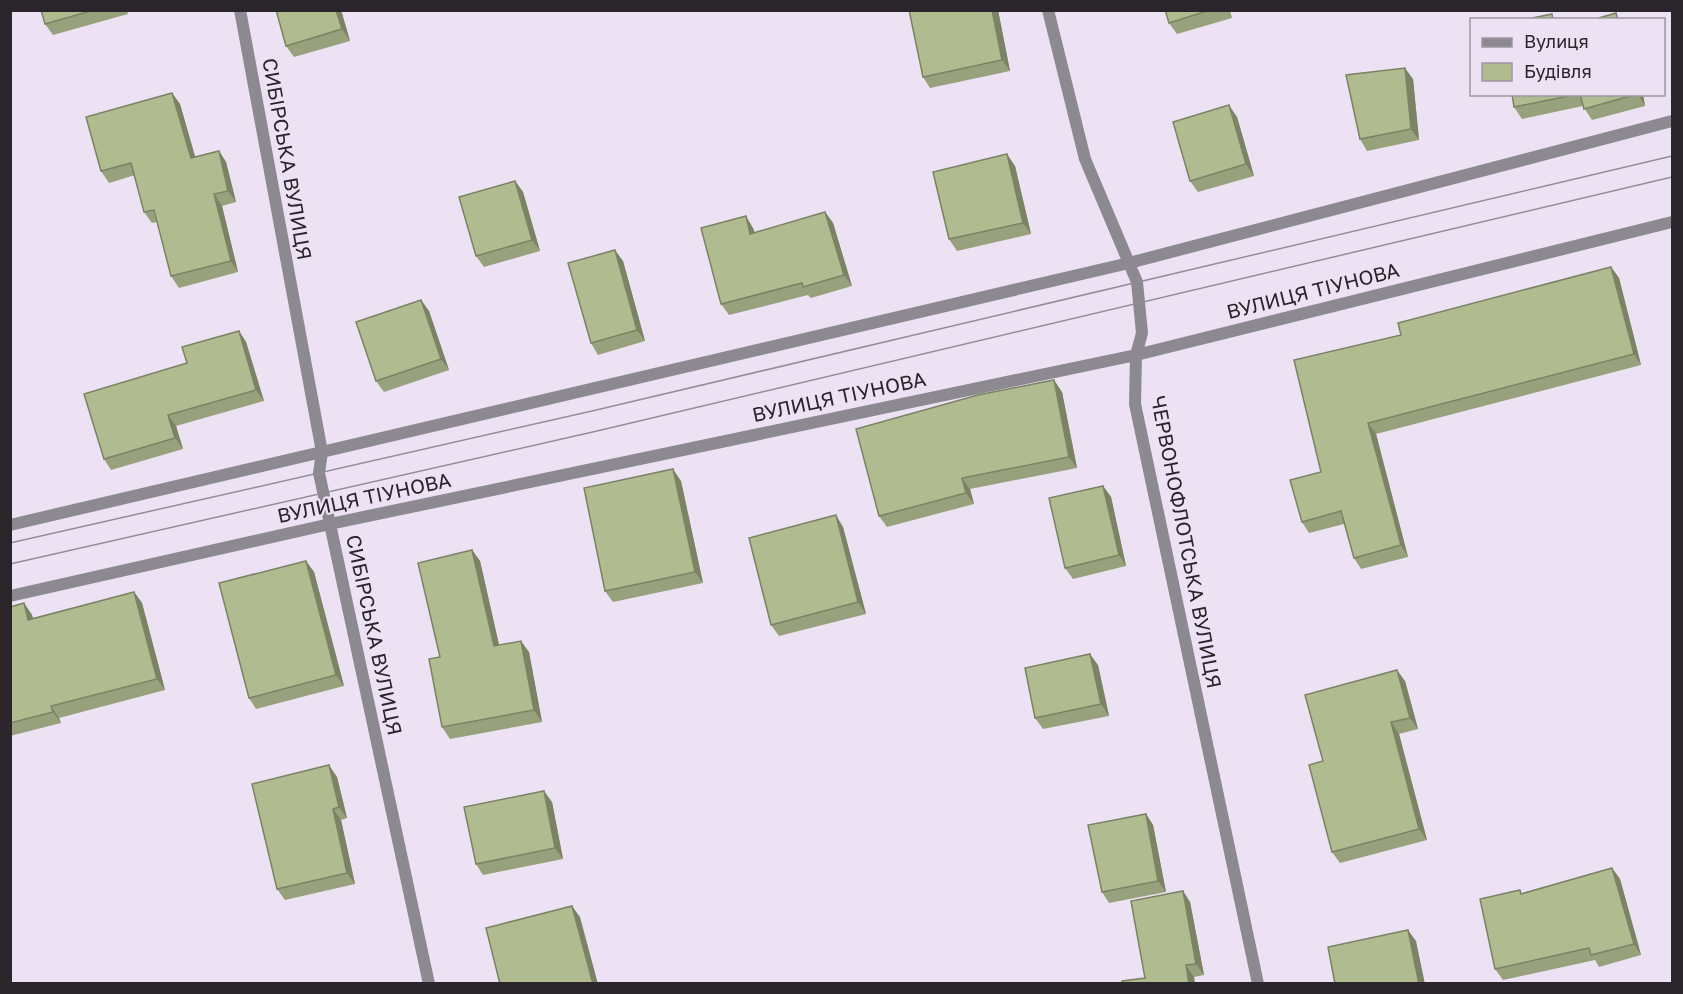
<svg xmlns="http://www.w3.org/2000/svg" width="1683" height="994" font-family="'Golos Text',sans-serif">
  <style>
    .lines { fill: none; stroke-linecap: round; stroke-linejoin: round }
    .street { stroke: #8d8990; stroke-width: 12 }
    .tram { stroke: #948c98; stroke-width: 1.5 }
    .wall { fill: #97a17c }
    .shaded-wall { fill: #7b8365 }
    .building { fill: #b0bb90; stroke: #7b8365; stroke-width: 1.5 }
    .labels { text-anchor: middle; stroke-width: 4.5; stroke-linejoin: round; paint-order: stroke }
    .street-label { font-size: 20px; fill: #29252b; stroke: #ede2f3 }
  </style>
  <rect width="100%" height="100%" fill="#ede2f3"/>
  <g class="lines">
    <!-- street -->
    <path class="street" d="M240 10 322 452 319 473 429 984
      M1048 10 1085 159 1137 282 1142 333 1136 355 1135 404 1258 984
      M10 525 1129 263 1672 121
      M10 596 330 524 1136 355 1672 222"/>
    <!-- tram -->
    <path class="tram" d="M10 543 592 411 1672 156
      M10 564 597 431 1672 177"/>
  </g>
  <!-- wall -->
  <path class="wall" d="M41 10H127L128 14 53 35 45 24Z
    M276 10H341L350 41 294 57 286 46Z
    M998 10 1010 71 930 88 923 77Z
    M1165 10H1230L1232 18 1177 34 1169 23Z
    M1413 79 1419 140 1367 151 1360 139Z
    M172 93 180 104 195 157 219 151 226 162 236 202 222 206 238 272 179 288 171 276 157 222 152 223 144 212 135 175 109 183 101 171Z
    M1512 94H1643L1645 106 1592 120 1583 106 1522 119 1514 107Z
    M1237 117 1254 176 1198 192 1190 181Z
    M1015 166 1031 234 957 251 949 239Z
    M515 181 523 192 540 251 484 267 476 256Z
    M825 212 833 223 852 286 811 298 808 295 729 315 721 304 753 228 755 233Z
    M623 261 645 341 598 355 591 343Z
    M1611 267 1619 278 1641 365 1376 434 1408 557 1361 569 1354 558 1344 524 1309 533 1302 522 1321 472 1401 335Z
    M421 300 429 311 449 370 384 392 376 381Z
    M239 331 246 342 264 401 176 426 183 449 111 470 104 459 187 363Z
    M1062 392 1077 468 970 489 974 504 887 527 879 516Z
    M681 481 703 583 613 602 605 591Z
    M1103 486 1111 497 1126 566 1073 579 1065 568Z
    M843 527 866 614 779 636 771 625Z
    M472 550 480 561 499 645 529 652 542 722 450 739 442 727 440 657Z
    M306 561 314 572 344 686 256 709 249 698Z
    M134 592 142 603 165 690 59 718 61 723 10 736V607L24 603 32 615 33 618Z
    M1098 665 1109 716 1043 729 1035 718Z
    M1405 681 1418 729 1399 734 1427 840 1340 863 1332 852 1323 761Z
    M337 777 347 818 341 820 355 884 285 900 277 889Z
    M552 802 563 859 483 875 476 864Z
    M1146 814 1153 825 1166 892 1109 903 1102 892Z
    M1612 868 1620 879 1641 955 1599 967 1595 960 1503 980 1495 969 1523 893Z
    M1183 891 1190 902 1204 975 1194 977 1195 984H1122L1145 978Z"/>
  <!-- shaded-wall -->
  <path class="shaded-wall" d="M336 10H341L350 41 342 29Z
    M992 10H998L1010 71 1002 60Z
    M1405 68 1413 79 1419 140 1411 129Z
    M172 93 180 104 199 170 191 158Z
    M1638 94H1643L1645 106Z
    M1229 105 1237 117 1254 176 1246 164Z
    M219 151 226 162 236 202 228 191Z
    M1007 154 1015 166 1031 234 1023 223Z
    M515 181 523 192 540 251 532 240Z
    M214 194 222 206 238 272 231 261Z
    M825 212 833 223 852 286 844 275Z
    M746 216 753 228 758 245 750 234Z
    M615 250 623 261 645 341 637 330Z
    M1611 267 1619 278 1641 365 1634 354Z
    M421 300 429 311 449 370 441 359Z
    M239 331 246 342 264 401 256 390Z
    M1054 380 1062 392 1077 468 1069 457Z
    M168 415 176 426 183 449 175 438Z
    M1368 423 1376 434 1408 557 1401 545Z
    M673 469 681 481 703 583 695 572Z
    M962 478 970 489 974 504 966 493Z
    M1103 486 1111 497 1126 566 1119 555Z
    M836 515 843 527 866 614 858 602Z
    M472 550 480 561 502 658 494 646Z
    M306 561 314 572 344 686 336 675Z
    M134 592 142 603 165 690 157 679Z
    M24 603 32 615 36 631 28 620Z
    M521 641 529 652 542 722 534 710Z
    M1090 654 1098 665 1109 716 1101 704Z
    M1397 670 1405 681 1418 729 1410 718Z
    M51 706 59 718 61 723 53 712Z
    M1391 722 1399 734 1427 840 1419 829Z
    M329 765 337 777 347 818 339 807Z
    M544 791 552 802 563 859 555 848Z
    M333 809 341 820 355 884 347 873Z
    M1146 814 1153 825 1166 892 1158 881Z
    M1612 868 1620 879 1641 955 1634 944Z
    M1183 891 1190 902 1204 975 1196 964Z
    M572 906 580 917 598 984H593Z
    M1408 930 1416 941 1425 984H1419Z
    M1186 965 1194 977 1195 984H1189Z"/>
  <!-- building -->
  <path class="building" d="M41 10H94L45 24Z
    M276 10H336L342 29 286 46Z
    M909 10H992L1002 60 923 77Z
    M1165 10H1210L1169 23Z
    M1616 13 1618 20H1592Z
    M1552 14 1553 20H1523Z
    M1405 68 1411 129 1360 139 1346 75Z
    M172 93 191 158 219 151 228 191 214 194 231 261 171 276 154 210 144 212 131 163 101 171 86 117Z
    M1512 94H1579L1514 107Z
    M1580 94H1637L1584 109Z
    M1229 105 1246 164 1190 181 1173 122Z
    M1007 154 1023 223 949 239 933 172Z
    M515 181 532 240 476 256 459 197Z
    M825 212 844 275 803 287 802 283 721 304 701 228 746 216 750 234Z
    M615 250 637 330 591 343 568 263Z
    M1611 267 1634 354 1368 423 1401 545 1354 558 1341 511 1302 522 1290 480 1321 472 1294 360 1401 335 1398 323Z
    M421 300 441 359 376 381 356 322Z
    M239 331 256 390 168 415 175 438 104 459 84 394 187 363 182 347Z
    M1054 380 1069 457 962 478 966 493 879 516 856 429 978 395Z
    M673 469 695 572 605 591 584 488Z
    M1103 486 1119 555 1065 568 1049 498Z
    M836 515 858 602 771 625 749 538Z
    M472 550 494 646 521 641 534 710 442 727 429 659 440 657 418 563Z
    M306 561 336 675 249 698 219 583Z
    M134 592 157 679 51 706 53 712 10 723V607L24 603 28 620Z
    M1090 654 1101 704 1035 718 1025 668Z
    M1397 670 1410 718 1391 722 1419 829 1332 852 1309 765 1323 761 1305 695Z
    M329 765 339 807 333 809 347 873 277 889 252 784Z
    M544 791 555 848 476 864 464 807Z
    M1146 814 1158 881 1102 892 1088 825Z
    M1612 868 1634 944 1591 955 1589 948 1495 969 1480 899 1520 890 1521 894Z
    M1183 891 1196 964 1186 965 1189 984H1122V981L1145 978 1131 901Z
    M572 906 593 984H500L486 928Z
    M1408 930 1419 984H1335L1328 947Z"/>
  <g class="labels">
    <!-- street labels -->
    <g class="street-label">
      <text transform="translate(287 159) rotate(80)" y="7">СИБІРСЬКА ВУЛИЦЯ</text>
      <text transform="translate(1313 291) rotate(-14)" y="7">ВУЛИЦЯ ТІУНОВА</text>
      <text transform="translate(839 397) rotate(-12)" y="7">ВУЛИЦЯ ТІУНОВА</text>
      <text transform="translate(364 498) rotate(-12)" y="7">ВУЛИЦЯ ТІУНОВА</text>
      <text transform="translate(1186 542) rotate(79)" y="7">ЧЕРВОНОФЛОТСЬКА ВУЛИЦЯ</text>
      <text transform="translate(374 635) rotate(78)" y="7">СИБІРСЬКА ВУЛИЦЯ</text>
    </g>
  </g>
  <!-- border -->
  <rect width="1683" height="994" fill="none" stroke="#29252b" stroke-width="24"/>
  <!-- legend -->
  <rect x="1470" y="18" width="195" height="78" fill="#ede2f3" stroke="#9f96a3" stroke-width="1.5"/>
  <rect x="1482" y="38" width="30" height="9" fill="#8d8990" stroke="#9f96a3" stroke-width="1.5"/>
  <text x="1524" y="48" font-size="18" fill="#29252b">Вулиця</text>
  <rect x="1482" y="63" width="30" height="18" fill="#b0bb90" stroke="#9f96a3" stroke-width="1.5"/>
  <text x="1524" y="78" font-size="18" fill="#29252b">Будівля</text>
</svg>
